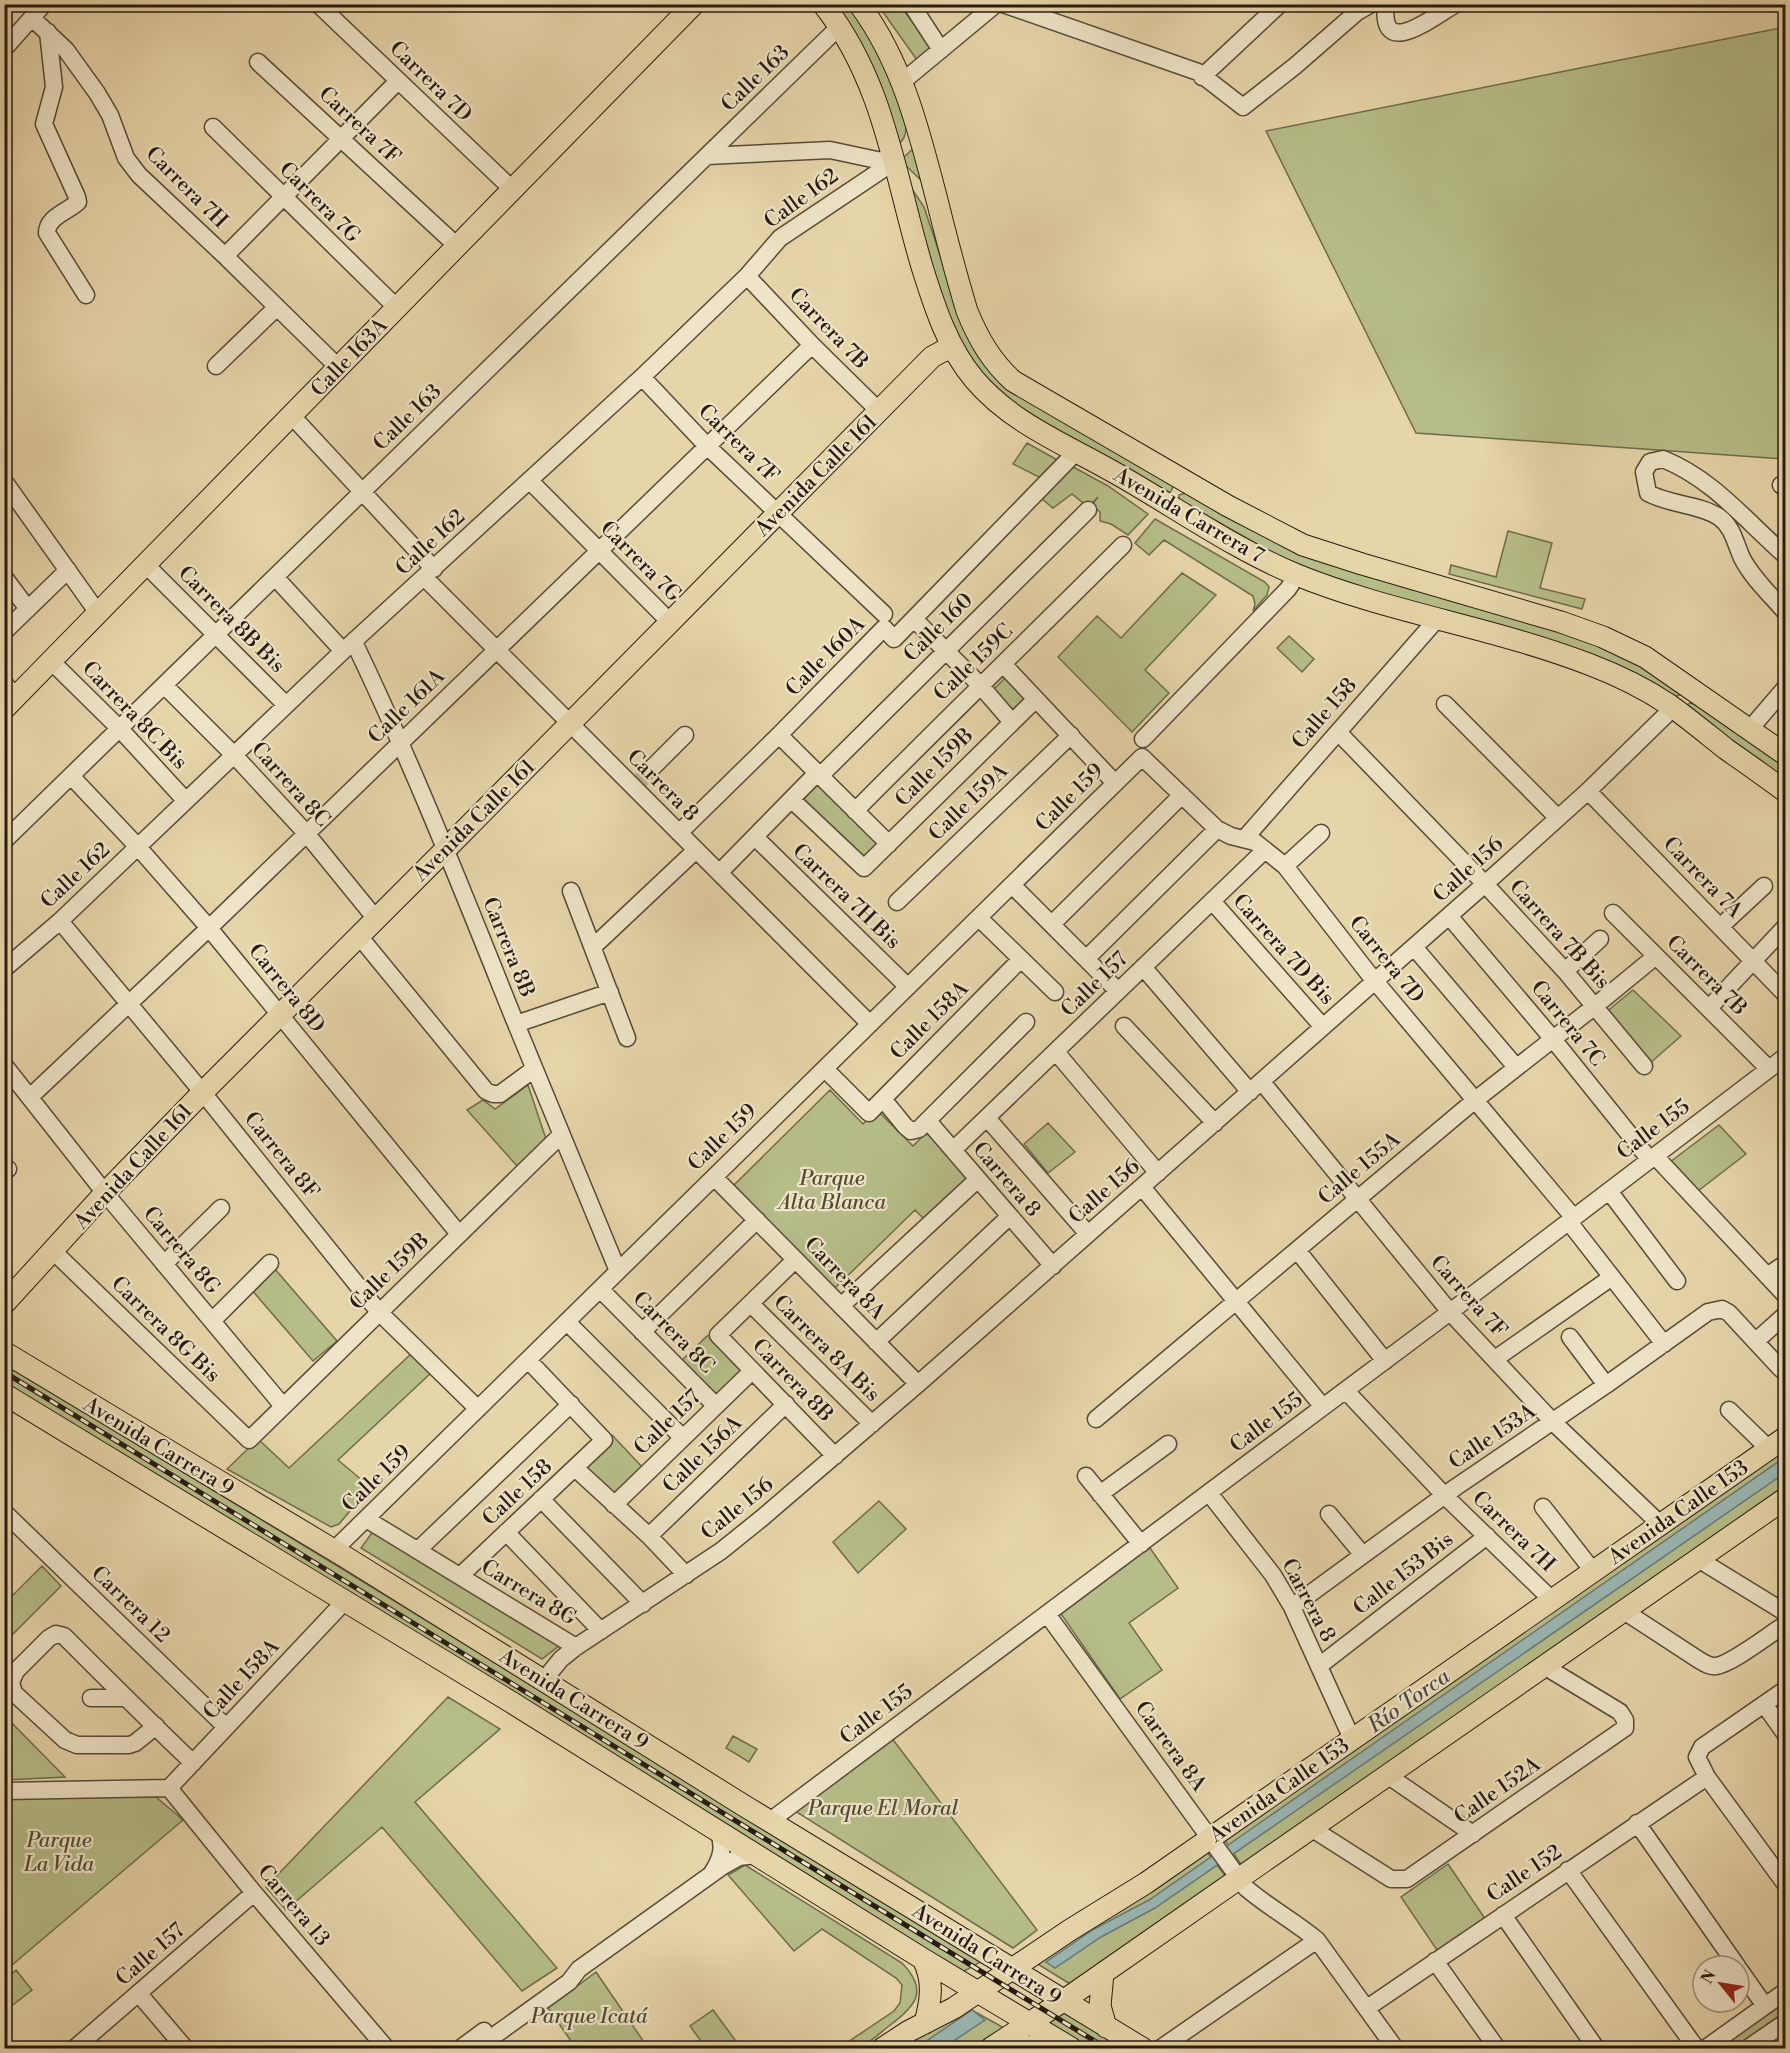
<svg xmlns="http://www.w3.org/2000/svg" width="1790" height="2053" font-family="'Libre Bodoni',serif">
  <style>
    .green { fill: #b6bd88; stroke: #6f6c4d; stroke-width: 1.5 }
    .water { fill: #9ab6b3; stroke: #6c7873; stroke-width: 1.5 }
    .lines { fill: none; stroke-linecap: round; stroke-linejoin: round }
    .minor-tunnel { stroke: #c1b08c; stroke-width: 16; stroke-dasharray: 16 8; stroke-linecap: butt }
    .minor-casing { stroke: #584a38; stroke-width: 19 }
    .major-casing { stroke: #281b12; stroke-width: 23 }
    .minor { stroke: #efe4c8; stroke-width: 16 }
    .major { stroke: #e7d5aa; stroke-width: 21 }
    .rail-casing { stroke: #281b12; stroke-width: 5 }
    .rail { stroke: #efe4c8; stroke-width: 3; stroke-dasharray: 9; stroke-linecap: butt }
    .labels { text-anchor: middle; stroke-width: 4.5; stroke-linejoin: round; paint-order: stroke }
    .street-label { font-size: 21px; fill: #281b12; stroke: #efe4c8 }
    .park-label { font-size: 21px; font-style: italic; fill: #534c35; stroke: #efe4c8 }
    .water-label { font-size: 22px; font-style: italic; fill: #4a4a42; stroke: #efe4c8 }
  </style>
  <rect width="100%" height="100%" fill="#e7d5aa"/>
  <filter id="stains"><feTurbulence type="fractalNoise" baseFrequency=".00333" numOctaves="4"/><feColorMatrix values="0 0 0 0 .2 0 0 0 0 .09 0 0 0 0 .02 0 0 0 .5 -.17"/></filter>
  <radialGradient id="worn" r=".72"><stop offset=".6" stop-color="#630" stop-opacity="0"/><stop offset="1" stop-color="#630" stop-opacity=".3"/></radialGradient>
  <!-- green -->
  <path class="green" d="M831 5H847C866 27 905 98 906 127 906 135 904 139 899 144Z
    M878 5H900L932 49 917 60Z
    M1785 27V459L1416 433 1266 131Z
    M916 146 923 182 904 164 903 158Z
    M908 183 924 207 962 321 971 343 1174 485 1169 495 1036 422 981 375 957 341 940 296Z
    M1027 443 1061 462 1045 480 1013 464Z
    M1066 463 1108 486 1148 514 1128 535 1111 524 1100 521V512L1092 505 1098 497 1088 507 1072 494 1053 508 1036 494Z
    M1185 493 1593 641 1688 692 1671 698 1333 581 1275 554 1179 500V495Z
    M1155 519 1265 582 1269 587 1267 595 1253 611 1255 604 1253 596 1164 540 1149 555 1135 543Z
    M1508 531 1552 543 1540 588 1585 599 1582 609 1449 574 1451 565 1496 577Z
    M1182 573 1216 595 1145 670 1169 693 1132 732 1058 657 1097 616 1121 638Z
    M1289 636 1314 659 1302 672 1277 648Z
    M1009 674 1033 696 1012 718 988 695Z
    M1690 703 1698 705 1785 766V782L1684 707Z
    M818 780 881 842 862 863 797 802Z
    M1633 990 1681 1036 1649 1064 1605 1013Z
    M528 1085 546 1139 517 1166 467 1110 483 1100 495 1109Z
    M830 1090 863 1124 877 1110 913 1146 928 1131 974 1177 928 1223 915 1210 832 1291 731 1188Z
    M1048 1123 1075 1152 1048 1173 1024 1144Z
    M1719 1125 1746 1154 1698 1191 1670 1162Z
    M274 1268 337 1341 313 1361 251 1289Z
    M718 1335 752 1371 716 1406 676 1366 707 1336Z
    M412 1353 432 1372 338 1460 370 1487 339 1524 331 1527 227 1469 258 1439 289 1468Z
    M4 1362 982 1961 963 1972 5 1383Z
    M612 1435 644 1469 613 1497 580 1468Z
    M1785 1444V1492L1242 1866 1222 1836Z
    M879 1501 906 1529 858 1573 833 1542Z
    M374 1530 560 1645 542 1659 361 1548Z
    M1150 1548 1178 1588 1129 1623 1162 1670 1120 1699 1059 1611Z
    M42 1566 61 1586 5 1642V1603Z
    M448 1697 500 1729 415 1802 557 1968 522 1991 382 1827 286 1910 266 1887Z
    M4 1716H5L65 1777 5 1780Z
    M733 1736 757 1749 749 1762 726 1748Z
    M891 1737 1037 1930 1013 1948 795 1811Z
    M156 1797 183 1820 5 1971V1798Z
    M1207 1852 1227 1878 1075 1987 1036 1963Z
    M1448 1864 1486 1920 1439 1953 1401 1897Z
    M745 1865 902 1963C929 1991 916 2006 889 2026 881 2032 866 2046 858 2048 853 2050 845 2049 839 2048L894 2011 900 2003 902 1985 896 1978 822 1929 794 1951 728 1875Z
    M16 1970 32 1990 5 2011V1980Z
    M596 1972 648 2048H576L548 2008Z
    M1785 1996V2012L1733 2048 1726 2038Z
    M968 2008 1006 2029 978 2048H895Z
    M713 2010 741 2048H706L690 2026Z
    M1062 2011 1124 2048H1084L1057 2032 1048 2023Z"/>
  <!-- water -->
  <path class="water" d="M1785 1457V1473L1155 1908 1101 1937 1055 1968 1046 1962 1094 1929 1149 1900Z
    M972 2010 985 2020 943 2048H916Z"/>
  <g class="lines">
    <!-- minor-tunnel -->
    <path class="minor-tunnel" d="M640 781 652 768"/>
    <!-- minor casing -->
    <g class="minor-casing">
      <path id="minor" d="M318 4 513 190
        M911 4 941 50
        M1003 4 1198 72 1243 107 1295 66 1357 12 1371 4
        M1386 4C1379 63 1436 14 1456 4
        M32 18 66 50 97 93 110 115 126 158 139 175 225 256 339 368
        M48 32 54 87 44 124 77 197 78 202C67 212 47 217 47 233L86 295
        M4 49 44 4
        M258 62 457 246
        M1202 77 1280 4
        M902 82 996 4
        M213 127 397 308
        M707 156 830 150 877 160 895 161
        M225 256 398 81
        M747 276 812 345 879 411
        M216 366 277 307
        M642 377 707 446 884 614
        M292 416 434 569
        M4 481 98 613
        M530 481 670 622
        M1781 485 1786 488
        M1786 556C1746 521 1713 479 1663 459L1650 462 1644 472 1648 493C1670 505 1699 504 1719 517 1733 527 1735 543 1742 558 1752 578 1771 595 1786 613
        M146 565 286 705
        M4 577 28 609
        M275 577 343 651
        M425 578 870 1024
        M914 619 980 685 1012 722
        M4 632 68 570
        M354 642C413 765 463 892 514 1019 548 1103 583 1187 618 1271
        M51 661 120 729 185 800
        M1003 664 1115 783
        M4 683 16 698
        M165 686 234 755 306 833 376 919
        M1445 704 1558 818
        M1750 729 1786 687
        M1338 732 1485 884 1565 971 1644 1066
        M779 735 889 844
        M1143 739 1288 589 1297 575
        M652 768 685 735
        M820 776 1088 510
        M72 777 138 847 209 928 459 1234
        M1588 791 1786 995
        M792 800 864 868 1036 699
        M855 811C944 721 1034 634 1123 545
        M679 833 779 735 884 628 894 639 1077 451
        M755 837 908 987
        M1245 838 1438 618
        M4 841 840 26
        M1285 866 1321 833
        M719 873 817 773
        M1012 885 1118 991
        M571 891 627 1038
        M1212 901 1323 1027
        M897 902 1071 735
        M1613 913 1769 1069
        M1449 916 1552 1038 1650 1160
        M979 918 1055 992
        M60 921 208 1099 379 1312 478 1409
        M1052 924 1182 795
        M1720 927 1764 886
        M359 936 486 1091 493 1094H500L534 1069
        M593 947 696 850
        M1414 947 1516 1067
        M1086 959 1217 829
        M1143 967 1250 1092
        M4 969 60 921 343 651 642 377 747 276 780 238 895 161
        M1565 971 1600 939
        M1709 1008 1786 926
        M516 1024 610 992
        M1124 1026 1215 1123
        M1056 1052 1158 1173
        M4 1065 105 1193 283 1406
        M825 1069 869 1113 1021 959
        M1262 1082 1450 1312 1553 1422 1660 1524
        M30 1097 209 928 812 345
        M883 1099 905 1126 911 1131 919 1129 1026 1022
        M987 1118 1088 1234
        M928 1121 1053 1266
        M953 1150 1265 850
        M1655 1156 1786 1296
        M4 1166 8 1169
        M714 1177 918 1384
        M1142 1187 1323 1407
        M1609 1191 1677 1281
        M1569 1222 1664 1344
        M1297 1250 1385 1361
        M53 1251 249 1440 561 1135
        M795 1260 718 1335 835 1456
        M164 1264 221 1208
        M1767 1276 1786 1263
        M600 1289 716 1406
        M751 1304 872 1424
        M841 1306 978 1179
        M212 1321 270 1263
        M567 1322 683 1438
        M642 1332 757 1220
        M1570 1337 1606 1385
        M1756 1341 1786 1314
        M876 1342 1010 1216
        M1495 1359 1612 1277
        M1346 1391 1445 1496 1552 1600
        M1729 1410 1769 1449
        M1096 1419 1474 1101 1595 1006 1656 956
        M575 1468 649 1536 686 1575
        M1086 1476 1141 1544
        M1209 1493 1273 1575 1292 1607 1352 1739
        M1100 1494 1168 1444
        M541 1499 643 1604
        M614 1505 752 1371
        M1543 1507 1593 1571
        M4 1512 226 1727
        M1329 1514 1363 1555
        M366 1519 576 1647
        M506 1532 601 1631
        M649 1536 786 1404
        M334 1550 1142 757 1217 829 1231 836 1255 842 1285 866 1369 974 1574 1218
        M418 1550 571 1404
        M1698 1559 1786 1613
        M460 1576 604 1440 528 1360
        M1292 1607 1456 1487 1606 1385 1708 1312 1722 1309 1729 1313 1781 1369
        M1624 1611 1699 1660C1704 1663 1710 1667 1716 1666 1732 1664 1771 1633 1786 1624
        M1047 1614 1246 1888C1268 1907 1294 1921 1317 1940L1395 2048
        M1319 1666 1487 1536
        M543 1681 561 1659 576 1647 721 1551 762 1518 918 1384 1485 884 1588 791 1673 708
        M1786 1689 1702 1747 1697 1757 1707 1777 1786 1885
        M91 1698H126
        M1764 1704 1786 1735
        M156 1726 135 1743 129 1745H77L65 1740 14 1693 11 1682 16 1671 49 1638 56 1634 64 1636C107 1679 149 1721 193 1763
        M1387 1775 1473 1834
        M169 1788 254 1893 386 2048
        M169 1788 345 1601
        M4 1791 169 1788
        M770 1821 1450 1312 1786 1056
        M1637 1823 1737 1966
        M1311 1828 1391 1879H1407L1625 1728V1720L1620 1712 1544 1666
        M1568 1870 1696 2048
        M712 1873C721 1859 725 1847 718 1831
        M1503 1915 1596 2048
        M1435 1961 1497 2048
        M1739 1969 1765 2006
        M139 1994 185 2048
        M1367 2008 1707 1777
        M75 2048 254 1893
        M461 2048 484 2031
        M477 2048 569 1982 579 1969 723 1866 739 1857 756 1855
        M1161 2048 1317 1940
        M1706 2048 1786 1991
        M1748 2048 1786 2022"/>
    </g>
    <!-- major casing -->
    <g class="major-casing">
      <path id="major" d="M823 4C885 82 895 178 923 270 935 308 948 348 974 379 1012 424 1067 445 1117 474 1177 508 1234 549 1297 575 1391 613 1496 628 1591 665 1617 675 1644 688 1668 704 1688 718 1707 734 1726 749 1746 763 1766 777 1786 792
        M859 4C903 63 920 134 938 204 947 240 956 275 967 311 978 338 991 361 1013 381L1228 506 1303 545 1362 564 1561 622 1603 637 1645 657 1786 755
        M4 709 694 4
        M4 1304 105 1193 203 1092 446 849 932 357 943 351 954 349
        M4 1352 347 1558 743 1805 1142 2048
        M4 1394 511 1702 923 1959 1071 2048
        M923 1959C934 1981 931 2000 925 2023
        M1103 1973 1100 2006 1106 2027
        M883 2048 909 2031 954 2008 1070 1930 1146 1883 1786 1437
        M991 2048 1063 2001 1786 1498
        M1014 2048 1037 2046 1058 2048"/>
    </g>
    <!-- minor -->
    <use href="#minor" class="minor"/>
    <!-- major -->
    <use href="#major" class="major"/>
    <!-- rail casing -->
    <g class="rail-casing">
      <path id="rail" d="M4 1372 1106 2048"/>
    </g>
    <!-- rail -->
    <use href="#rail" class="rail"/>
  </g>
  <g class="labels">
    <!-- street labels -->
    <g class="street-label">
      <text transform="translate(755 78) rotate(-44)" y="7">Calle 163</text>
      <text transform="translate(431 81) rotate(44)" y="7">Carrera 7D</text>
      <text transform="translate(360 125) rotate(43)" y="7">Carrera 7F</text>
      <text transform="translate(187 187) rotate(45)" y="7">Carrera 7H</text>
      <text transform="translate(801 198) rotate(-36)" y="7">Calle 162</text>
      <text transform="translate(320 202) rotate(45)" y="7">Carrera 7G</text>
      <text transform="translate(829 328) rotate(46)" y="7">Carrera 7B</text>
      <text transform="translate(349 357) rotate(-46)" y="7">Calle 163A</text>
      <text transform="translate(407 417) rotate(-44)" y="7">Calle 163</text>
      <text transform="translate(739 443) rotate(44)" y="7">Carrera 7F</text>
      <text transform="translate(816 475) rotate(-45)" y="7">Avenida Calle 161</text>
      <text transform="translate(1189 515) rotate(30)" y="7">Avenida Carrera 7</text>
      <text transform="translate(430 542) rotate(-43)" y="7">Calle 162</text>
      <text transform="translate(641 561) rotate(45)" y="7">Carrera 7G</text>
      <text transform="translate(232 619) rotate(45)" y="7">Carrera 8B Bis</text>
      <text transform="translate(938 627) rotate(-45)" y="7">Calle 160</text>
      <text transform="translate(825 656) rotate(-45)" y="7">Calle 160A</text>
      <text transform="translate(973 662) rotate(-44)" y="7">Calle 159C</text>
      <text transform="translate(406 706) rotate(-44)" y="7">Calle 161A</text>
      <text transform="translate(1324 713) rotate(-49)" y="7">Calle 158</text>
      <text transform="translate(135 715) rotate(46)" y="7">Carrera 8C Bis</text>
      <text transform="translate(934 767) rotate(-45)" y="7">Calle 159B</text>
      <text transform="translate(291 784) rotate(48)" y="7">Carrera 8C</text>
      <text transform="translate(663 785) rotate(45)" y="7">Carrera 8</text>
      <text transform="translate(1069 797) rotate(-45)" y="7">Calle 159</text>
      <text transform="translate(968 802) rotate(-44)" y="7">Calle 159A</text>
      <text transform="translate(474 820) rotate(-45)" y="7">Avenida Calle 161</text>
      <text transform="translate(1468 869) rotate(-42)" y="7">Calle 156</text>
      <text transform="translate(75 875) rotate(-43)" y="7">Calle 162</text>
      <text transform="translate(1703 877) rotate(46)" y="7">Carrera 7A</text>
      <text transform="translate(847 896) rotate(44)" y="7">Carrera 7H Bis</text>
      <text transform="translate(1560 934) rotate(48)" y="7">Carrera 7B Bis</text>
      <text transform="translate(509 947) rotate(68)" y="7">Carrera 8B</text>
      <text transform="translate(1284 949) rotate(48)" y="7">Carrera 7D Bis</text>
      <text transform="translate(1387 959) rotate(51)" y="7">Carrera 7D</text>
      <text transform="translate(1707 975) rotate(45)" y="7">Carrera 7B</text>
      <text transform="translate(1094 984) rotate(-44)" y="7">Calle 157</text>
      <text transform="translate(287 988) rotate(51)" y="7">Carrera 8D</text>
      <text transform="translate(929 1020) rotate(-45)" y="7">Calle 158A</text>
      <text transform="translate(1568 1023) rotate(51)" y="7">Carrera 7C</text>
      <text transform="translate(1653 1129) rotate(-37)" y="7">Calle 155</text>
      <text transform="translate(722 1137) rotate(-44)" y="7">Calle 159</text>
      <text transform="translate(282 1155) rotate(51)" y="7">Carrera 8F</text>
      <text transform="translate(133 1166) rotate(-47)" y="7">Avenida Calle 161</text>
      <text transform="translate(1359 1168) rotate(-40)" y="7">Calle 155A</text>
      <text transform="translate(1007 1179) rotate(49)" y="7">Carrera 8</text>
      <text transform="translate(1104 1191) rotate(-41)" y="7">Calle 156</text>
      <text transform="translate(182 1250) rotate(50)" y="7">Carrera 8G</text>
      <text transform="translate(389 1271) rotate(-44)" y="7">Calle 159B</text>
      <text transform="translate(845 1278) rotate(46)" y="7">Carrera 8A</text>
      <text transform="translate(1469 1296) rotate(48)" y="7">Carrera 7F</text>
      <text transform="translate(166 1329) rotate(44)" y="7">Carrera 8G Bis</text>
      <text transform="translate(674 1332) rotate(45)" y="7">Carrera 8C</text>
      <text transform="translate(827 1348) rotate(45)" y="7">Carrera 8A Bis</text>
      <text transform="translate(793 1380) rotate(46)" y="7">Carrera 8B</text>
      <text transform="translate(667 1422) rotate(-44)" y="7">Calle 157</text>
      <text transform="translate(1266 1422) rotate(-37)" y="7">Calle 155</text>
      <text transform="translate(1492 1436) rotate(-34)" y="7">Calle 153A</text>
      <text transform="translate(159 1446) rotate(31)" y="7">Avenida Carrera 9</text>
      <text transform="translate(702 1454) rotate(-44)" y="7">Calle 156A</text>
      <text transform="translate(376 1478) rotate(-44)" y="7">Calle 159</text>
      <text transform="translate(517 1492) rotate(-43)" y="7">Calle 158</text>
      <text transform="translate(737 1508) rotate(-39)" y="7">Calle 156</text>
      <text transform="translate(1678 1512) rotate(-35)" y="7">Avenida Calle 153</text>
      <text transform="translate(1514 1531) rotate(44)" y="7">Carrera 7H</text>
      <text transform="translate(1403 1573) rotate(-38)" y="7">Calle 153 Bis</text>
      <text transform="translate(529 1592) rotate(31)" y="7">Carrera 8G</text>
      <text transform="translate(1309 1600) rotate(62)" y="7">Carrera 8</text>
      <text transform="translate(131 1604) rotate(44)" y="7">Carrera 12</text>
      <text transform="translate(241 1679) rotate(-47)" y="7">Calle 158A</text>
      <text transform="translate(574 1699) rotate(32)" y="7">Avenida Carrera 9</text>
      <text transform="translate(876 1714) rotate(-37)" y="7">Calle 155</text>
      <text transform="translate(1171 1746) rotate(54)" y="7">Carrera 8A</text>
      <text transform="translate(1279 1790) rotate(-35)" y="7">Avenida Calle 153</text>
      <text transform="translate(1497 1790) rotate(-35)" y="7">Calle 152A</text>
      <text transform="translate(1524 1873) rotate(-34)" y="7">Calle 152</text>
      <text transform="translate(294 1905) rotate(50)" y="7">Carrera 13</text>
      <text transform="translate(150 1954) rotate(-41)" y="7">Calle 157</text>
      <text transform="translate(987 1954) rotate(32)" y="7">Avenida Carrera 9</text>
    </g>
    <!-- park labels -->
    <g class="park-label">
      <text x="832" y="1185">Parque<tspan x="832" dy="24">Alta Blanca</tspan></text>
      <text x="883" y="1815">Parque El Moral</text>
      <text x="59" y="1847">Parque<tspan x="59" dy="24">La Vida</tspan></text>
      <text x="589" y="2023">Parque Icatá</text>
    </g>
    <!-- water labels -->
    <g class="water-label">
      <text transform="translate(1408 1700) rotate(-35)" y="8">Río Torca</text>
    </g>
  </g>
  <!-- margin -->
  <rect width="1790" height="2053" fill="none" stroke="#e7d5aa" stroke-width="24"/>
  <rect x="6" y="6" width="1778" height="2041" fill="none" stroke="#281b12" stroke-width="3"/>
  <rect x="12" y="12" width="1766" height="2029" fill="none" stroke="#281b12" stroke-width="1.5"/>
  <!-- north arrow -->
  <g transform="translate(1721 1984) rotate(300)"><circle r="28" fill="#efe4c8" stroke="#9f947f" stroke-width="1.5"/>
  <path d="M0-4.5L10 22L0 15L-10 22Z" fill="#8f2418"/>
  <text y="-9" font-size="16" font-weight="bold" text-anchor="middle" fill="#281b12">N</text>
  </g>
  <rect width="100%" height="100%" filter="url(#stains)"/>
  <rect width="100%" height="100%" fill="url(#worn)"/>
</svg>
